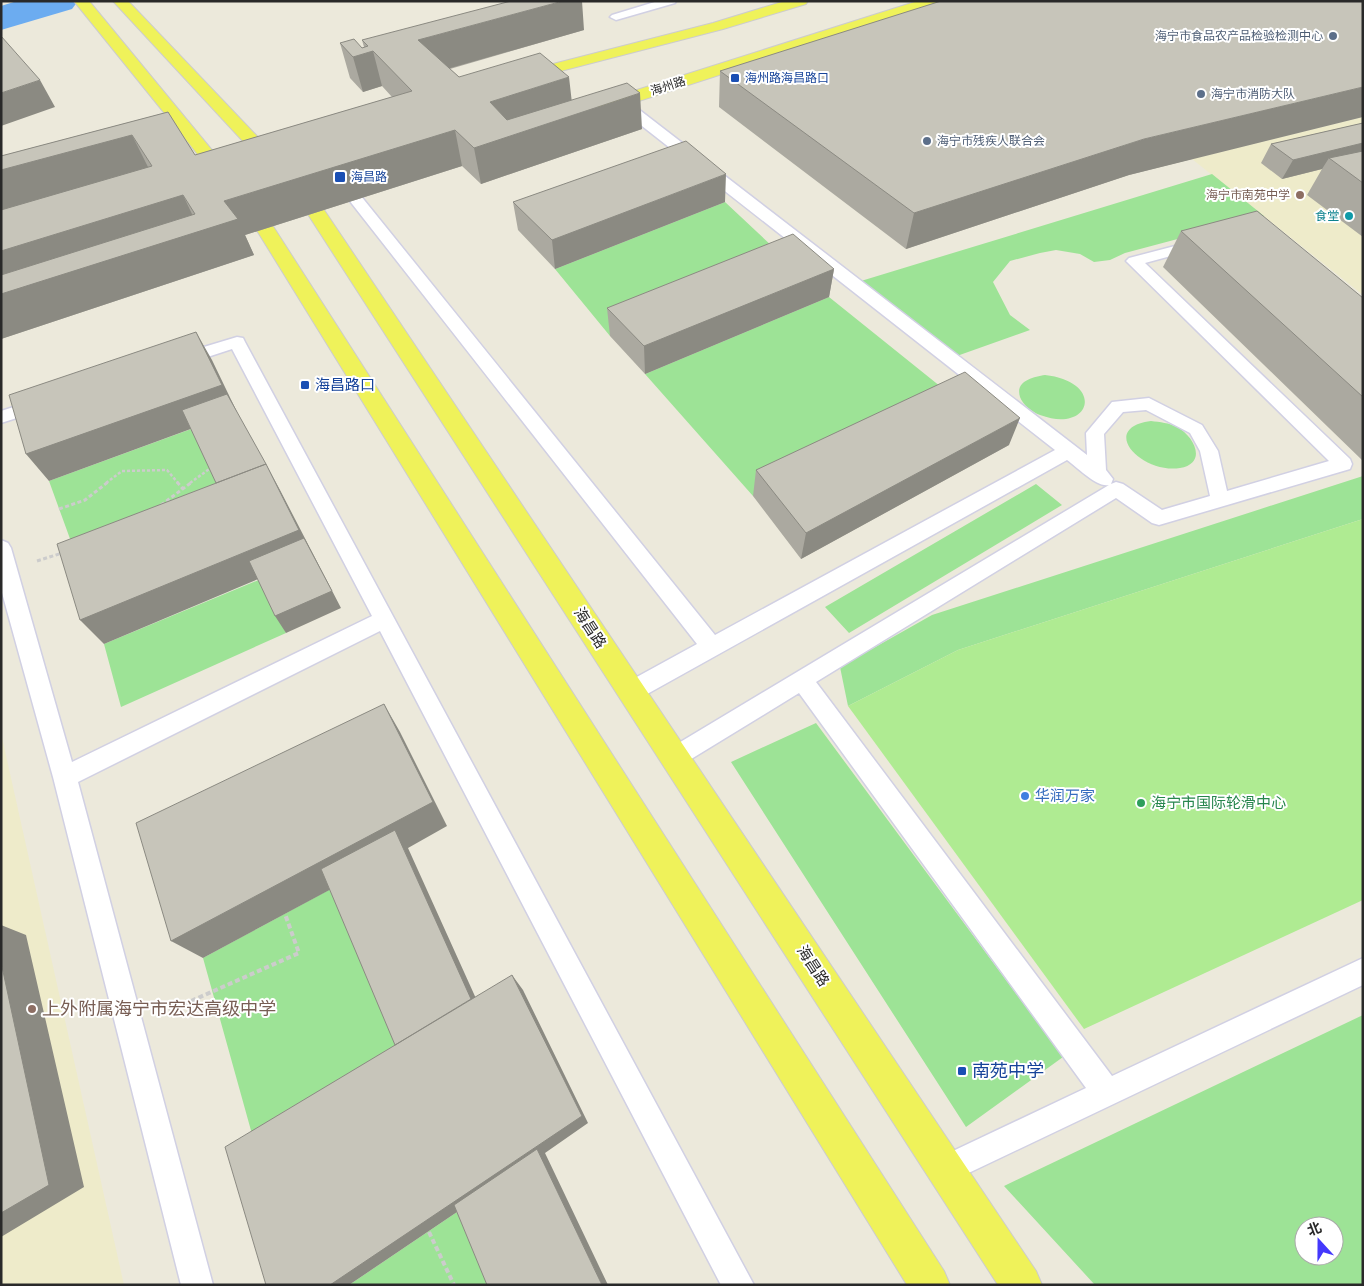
<svg xmlns="http://www.w3.org/2000/svg" width="1364" height="1286" font-family="Commissioner,'Noto Sans SC',sans-serif">
  <style>
    .education { fill: #eeebca }
    .green { fill: #9de396; fill-rule: evenodd }
    .pitch { fill: #afeb92 }
    .lines { fill: none; stroke-linecap: round; stroke-linejoin: round }
    .river { fill: #6cacf0; fill-rule: evenodd }
    .service-casing { stroke: #d1d0e3; stroke-width: 3 }
    .primary-casing { stroke: #ccc; stroke-width: 2 }
    .path-far2 { stroke: #ccc; stroke-width: 2.5; stroke-dasharray: 3 2; stroke-linecap: butt }
    .path-far1 { stroke: #ccc; stroke-width: 3; stroke-dasharray: 4 2.5; stroke-linecap: butt }
    .path { stroke: #ccc; stroke-width: 4; stroke-dasharray: 5 3; stroke-linecap: butt }
    .service { fill: #fff; fill-rule: evenodd }
    .primary { fill: #eff25a; fill-rule: evenodd }
    .wall { fill: #aba9a0 }
    .shaded-wall { fill: #8b8a82 }
    .building { fill: #c7c5ba; stroke: #8b8a82 }
    .service-dot { fill: #5c6f8a; stroke: #fff; stroke-width: 2 }
    .transit-dot { fill: #1a4fb4; stroke: #fff; stroke-width: 2 }
    .education-dot { fill: #8d6e63; stroke: #fff; stroke-width: 2 }
    .culture-dot { fill: #0f9aa8; stroke: #fff; stroke-width: 2 }
    .shop-dot { fill: #3f7fe0; stroke: #fff; stroke-width: 2 }
    .leisure-dot { fill: #2e9e5b; stroke: #fff; stroke-width: 2 }
    .labels { text-anchor: middle; stroke-width: 4; stroke-linejoin: round; paint-order: stroke }
    .far-service-label { font-size: 12px; fill: #4e5e75; stroke: #fff; text-anchor: start }
    .far-transit-label { font-size: 12px; fill: #164399; stroke: #fff; text-anchor: start }
    .far-street-label { font-size: 12px; fill: #292929; stroke: #fff }
    .far-education-label { font-size: 12px; fill: #785e54; stroke: #fff; text-anchor: end }
    .far-culture-label { font-size: 12px; fill: #0d838f; stroke: #fff; text-anchor: end }
    .transit-label { font-size: 15px; fill: #164399; stroke: #fff; text-anchor: start }
    .street-label { font-size: 15px; fill: #292929; stroke: #fff }
    .shop-label { font-size: 15px; fill: #366cbe; stroke: #fff; text-anchor: start }
    .leisure-label { font-size: 15px; fill: #27864d; stroke: #fff; text-anchor: start }
    .near-education-label { font-size: 18px; fill: #785e54; stroke: #fff; text-anchor: start }
    .near-transit-label { font-size: 18px; fill: #164399; stroke: #fff; text-anchor: start }
  </style>
  <rect width="100%" height="100%" fill="#ece9db"/>
  <!-- education -->
  <path class="education" d="M1363 117V295L1192 159Z
    M1 733 124 1285H1Z"/>
  <!-- green -->
  <path class="green" d="M1212 174 1264 216 1125 253 1110 260 1094 262 1080 254 1056 250 1040 253 1010 261 993 282 1010 315 1030 330 954 357 861 281Z
    M725 202 790 263 610 336 555 269Z
    M829 297 956 399 753 496 645 374Z
    M1045 375C1106 382 1091 434 1040 415 1032 412 1023 405 1020 397 1015 381 1033 377 1045 375Z
    M1151 421C1160 422 1169 423 1177 427 1194 436 1208 463 1180 468 1141 474 1098 428 1151 421Z
    M194 428 231 510 81 569 49 481Z
    M1363 476V519L958 650 848 706 840 667 932 615Z
    M1036 484 1062 505 849 633 825 607Z
    M261 579 286 633 121 707 104 644Z
    M816 723 1063 1057 966 1127 731 762Z
    M338 885 412 1058 257 1152 203 958Z
    M1363 1015V1285H1095L1004 1186ZM1304 1226H1334V1256H1304Z
    M466 1206 500 1285H349Z"/>
  <!-- pitch -->
  <path class="pitch" d="M1363 519V900L1084 1029 848 706 958 650Z"/>
  <g class="lines">
    <!-- river -->
    <path class="river" d="M17 1H78L72 9 1 30V6Z"/>
    <!-- service casing -->
    <g class="service-casing">
      <path id="service" d="M658 1H676L675 3 616 20 610 17 612 15Z
        M619 97 624 98 1087 455 1086 433 1112 402 1149 398 1202 425 1218 451 1227 491 1329 461 1126 261 1129 258 1194 241H1204L1207 244 1204 247 1145 263 1350 459 1352 464 1350 469 1159 525 1152 523 1116 498 816 682 1112 1076 1363 958V985L956 1179 946 1184 936 1179 931 1169 936 1159 1086 1088 799 693 683 764 675 767 667 764 663 757 667 750 1109 485C1097 488 1077 467 1067 460L640 698 632 701 624 698 621 691 624 684 697 644 342 191 340 188 342 185H352L715 635 1055 450 614 104 613 101 614 98ZM1146 410 1190 433 1200 451 1210 496 1162 510 1123 484 1116 482 1111 484 1113 479 1106 470 1104 434 1123 412Z
        M237 337 243 338 245 342 754 1285H721L380 631 78 782 213 1285H181L53 777 1 589V540L8 543 11 548 72 762 372 616 232 349 180 366 174 364 172 360 174 356Z
        M42 398 48 400 51 404 48 408 1 423V411Z"/>
    </g>
    <!-- primary casing -->
    <g class="primary-casing">
      <path id="primary" d="M74 1H89L267 217 944 1271 950 1285H907L250 219Z
        M113 1H128L316 198 1036 1271 1042 1285H998L302 205Z
        M785 1H808L806 4 723 29 526 80H514L512 77 514 74 713 23Z
        M918 1H941L939 4 611 110H599L597 106 599 102Z"/>
    </g>
    <!-- path-far2 -->
    <path class="path-far2" d="M106 483 122 471 167 470 178 483
      M190 483 212 467"/>
    <!-- path-far1 -->
    <path class="path-far1" d="M177 482 183 489
      M161 505 192 482
      M59 509 85 500 108 482
      M37 561 62 553"/>
    <!-- path -->
    <path class="path" d="M162 1014 299 953 285 914
      M429 1232 454 1285"/>
    <!-- service -->
    <use href="#service" class="service"/>
    <!-- primary -->
    <use href="#primary" class="primary"/>
  </g>
  <!-- wall -->
  <path class="wall" d="M584 30 450 69 459 77 572 100 642 129 481 184 462 166 245 235 254 255 1 339V156L168 112 195 155 392 97 382 86 363 92 350 78 340 43 362 48 364 47 362 40Z
    M720 71 1192 159 1129 175 906 249 719 107Z
    M1363 123V237L1307 195 1322 169 1282 179 1261 163 1271 144Z
    M513 202H725L555 269 518 230Z
    M1181 231 1363 298V461L1163 267Z
    M834 269 829 297 645 374 610 336 607 308Z
    M1009 445 801 559 753 496 756 470Z"/>
  <!-- shaded-wall -->
  <path class="shaded-wall" d="M563 1H582L584 30 426 75 418 40Z
    M373 51 382 86 363 92 353 57Z
    M569 77 573 112 496 138 490 102Z
    M40 80 55 107 1 126V93Z
    M1363 87V117L1129 175 906 249 914 213 1144 139Z
    M640 93 642 129 481 184 474 148Z
    M455 130 462 166 245 235 254 255 1 339V251L183 195 200 231 224 201Z
    M132 135 150 171 1 213V170Z
    M1363 143V159L1329 158 1322 169 1282 179 1293 160Z
    M726 174 725 202 555 269 552 240Z
    M834 269 829 297 645 374 644 346Z
    M196 332 212 360 237 412 49 481 26 454Z
    M1020 418 1009 445 801 559 806 533Z
    M266 464 280 490 341 608 286 633 275 616 313 556 104 644 80 620Z
    M384 704 400 732 447 826 408 848 483 1014 472 1003 404 850 203 958 171 941Z
    M1 925 26 935 84 1187 1 1237Z
    M512 975 523 990 588 1123 545 1153 608 1285H602L540 1156 349 1285H330Z"/>
  <!-- building -->
  <path class="building" d="M511 1H563L418 40 459 77 540 53 569 77 490 102 507 120 627 83 640 93 474 148 455 130 224 201 238 219 1 294V275L195 214 183 195 1 251V210L152 166 132 135 1 170V156L168 112 195 155 412 91 373 51 353 57 340 43 354 39 362 48 368 46 362 40Z
    M941 1H1363V87L1144 139 914 213 720 71Z
    M1 36 40 80 1 93Z
    M1363 123V143L1293 160 1271 144Z
    M686 141 726 174 552 240 513 202Z
    M1363 151V183L1329 158Z
    M1257 211 1363 298V397L1181 231Z
    M793 234 834 269 644 346 607 308Z
    M196 332 222 385 26 454 9 395Z
    M965 372 1020 418 806 533 756 470Z
    M227 394 266 464 216 483 182 410Z
    M266 464 299 530 80 620 57 544Z
    M304 538 332 591 275 616 249 561Z
    M384 704 433 802 171 941 136 823Z
    M395 830 471 999 395 1045 321 869Z
    M1 962 49 1185 1 1213Z
    M512 975 582 1116 330 1285H266L225 1147Z
    M537 1149 602 1285H487L454 1205Z"/>
  <!-- markers -->
  <g class="service-dot">
    <circle cx="1333" cy="36" r="5"/>
    <circle cx="1201" cy="94" r="5"/>
    <circle cx="927" cy="141" r="5"/>
  </g>
  <g class="transit-dot">
    <rect x="730" y="73" width="10" height="10" rx="2.5"/>
    <rect x="334" y="171" width="12" height="12" rx="2.5"/>
    <rect x="300" y="380" width="10" height="10" rx="2.5"/>
    <rect x="957" y="1066" width="10" height="10" rx="2.5"/>
  </g>
  <g class="education-dot">
    <circle cx="1300" cy="195" r="5"/>
    <circle cx="32" cy="1009" r="5"/>
  </g>
  <circle class="culture-dot" cx="1349" cy="216" r="5"/>
  <circle class="shop-dot" cx="1025" cy="796" r="5"/>
  <circle class="leisure-dot" cx="1141" cy="803" r="5"/>
  <g class="labels">
    <!-- far-service labels -->
    <g class="far-service-label">
      <text x="1323" y="40" text-anchor="end">海宁市食品农产品检验检测中心</text>
      <text x="1211" y="98">海宁市消防大队</text>
      <text x="937" y="145">海宁市残疾人联合会</text>
    </g>
    <!-- far-transit labels -->
    <g class="far-transit-label">
      <text x="745" y="82">海州路海昌路口</text>
      <text x="351" y="181">海昌路</text>
    </g>
    <!-- far-street labels -->
    <g class="far-street-label">
      <text transform="translate(668 86) rotate(-18)" y="4">海州路</text>
    </g>
    <!-- far-education labels -->
    <g class="far-education-label">
      <text x="1290" y="199">海宁市南苑中学</text>
    </g>
    <!-- far-culture labels -->
    <g class="far-culture-label">
      <text x="1339" y="220">食堂</text>
    </g>
    <!-- transit labels -->
    <g class="transit-label">
      <text x="315" y="390">海昌路口</text>
    </g>
    <!-- street labels -->
    <g class="street-label">
      <text transform="translate(590 628) rotate(57)" y="5">海昌路</text>
      <text transform="translate(813 966) rotate(57)" y="5">海昌路</text>
    </g>
    <!-- shop labels -->
    <g class="shop-label">
      <text x="1035" y="801">华润万家</text>
    </g>
    <!-- leisure labels -->
    <g class="leisure-label">
      <text x="1151" y="808">海宁市国际轮滑中心</text>
    </g>
    <!-- near-education labels -->
    <g class="near-education-label">
      <text x="42" y="1015">上外附属海宁市宏达高级中学</text>
    </g>
    <!-- near-transit labels -->
    <g class="near-transit-label">
      <text x="972" y="1077">南苑中学</text>
    </g>
  </g>
  <!-- border -->
  <rect width="1364" height="1286" fill="none" stroke="#292929" stroke-width="5"/>
  <!-- north arrow -->
  <g transform="translate(1319 1241) rotate(339)"><circle r="24" fill="#ffffff" stroke="#a9a9a9"/>
  <path d="M0-4L9 19L0 12L-9 19Z" fill="#4438fc"/>
  <text y="-8" font-size="14" font-weight="bold" text-anchor="middle" fill="#292929">北</text>
  </g>
</svg>
